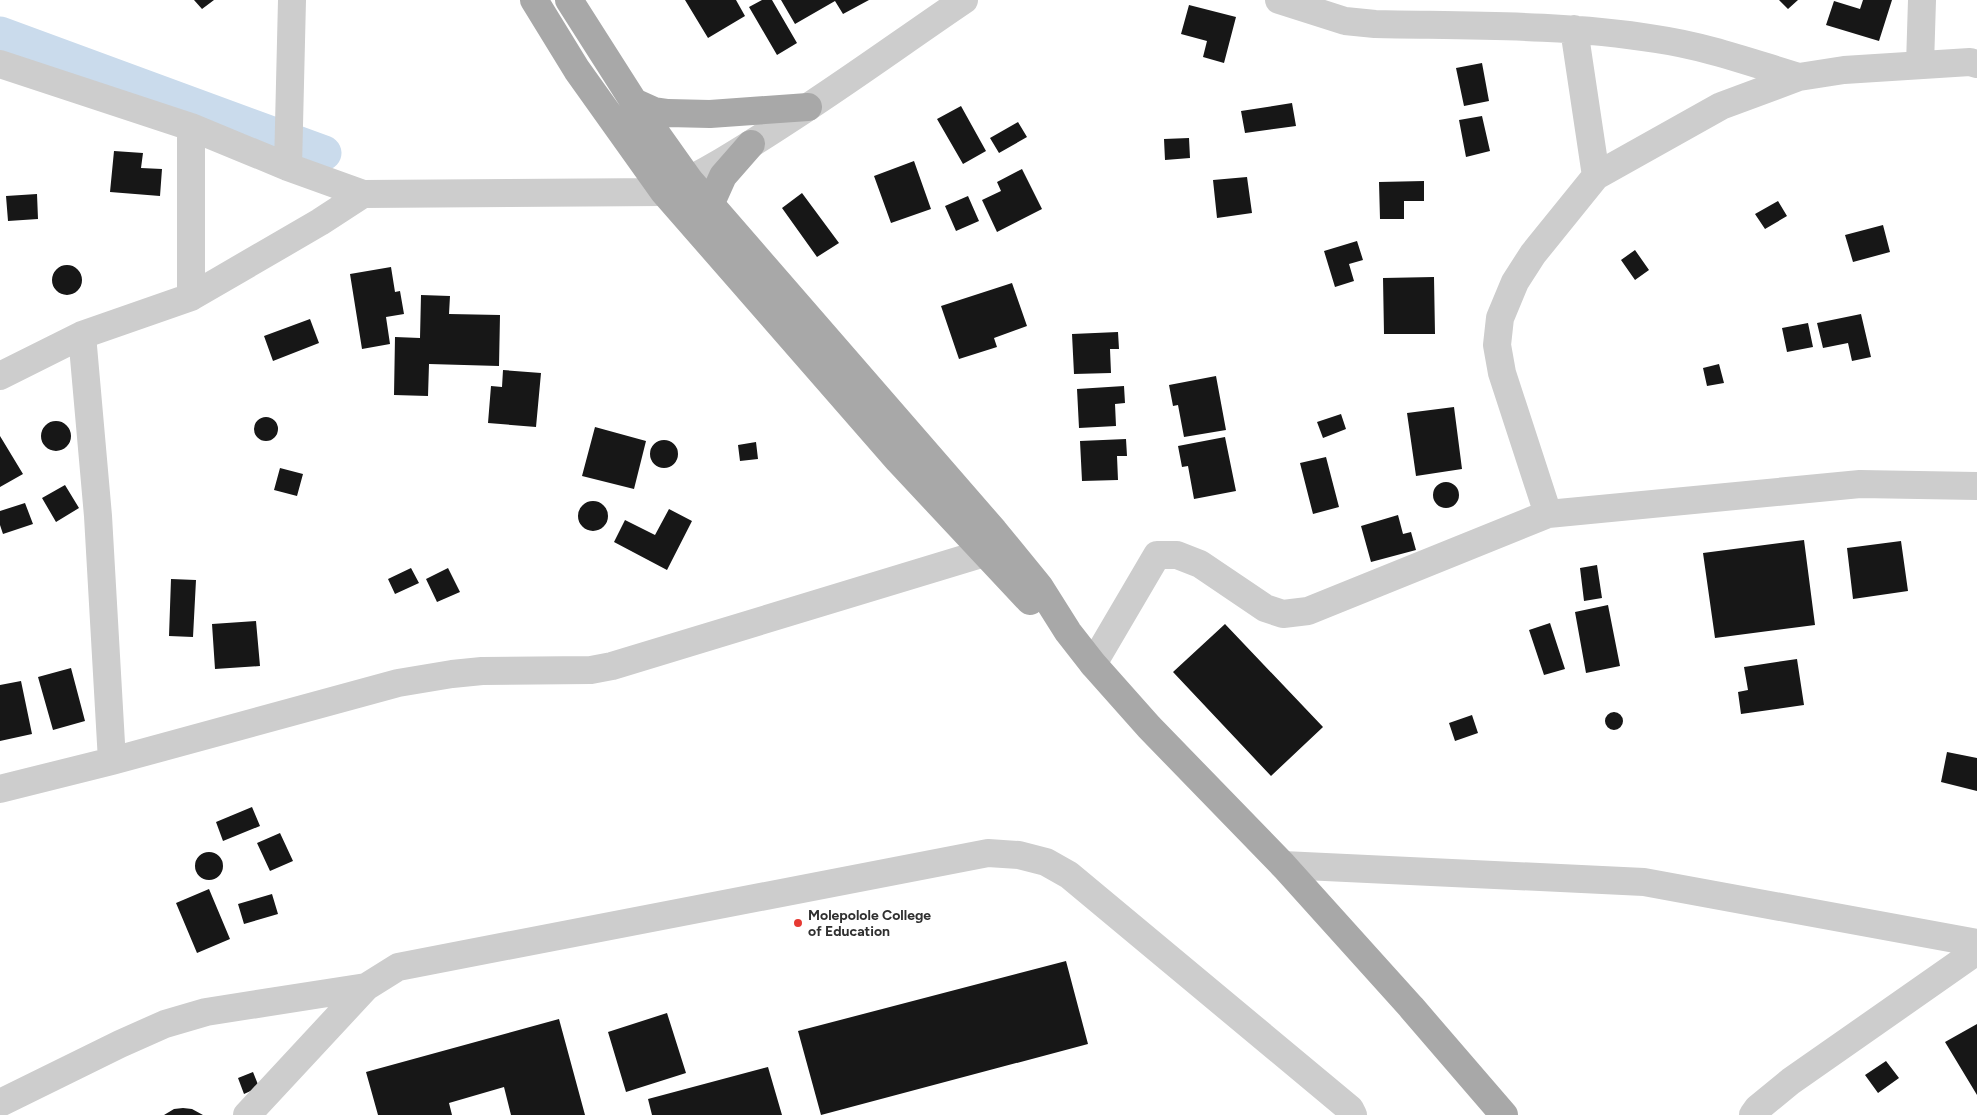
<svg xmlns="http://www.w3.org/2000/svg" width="1977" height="1115" font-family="Figtree,sans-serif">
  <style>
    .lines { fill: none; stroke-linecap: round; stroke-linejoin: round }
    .canal { stroke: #cadbec; stroke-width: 35 }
    .building { fill: #171717 }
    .minor { stroke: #cdcdcd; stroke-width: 28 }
    .major { stroke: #a8a8a8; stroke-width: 28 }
    .poi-dot { fill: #e63a33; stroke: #fff; stroke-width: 2 }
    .labels { text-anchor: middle; stroke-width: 5; stroke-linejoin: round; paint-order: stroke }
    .poi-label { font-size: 14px; font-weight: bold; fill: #303030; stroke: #fff; text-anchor: start }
  </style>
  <rect width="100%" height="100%" fill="#fff"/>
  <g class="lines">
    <!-- canal -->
    <path class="canal" d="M0 34 324 153"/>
  </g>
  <!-- building -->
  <path class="building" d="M194 0H214L202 9Z
    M685 0H736L745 16 708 38Z
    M762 0H772L797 43 777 55 749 7Z
    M781 0H869L843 14 835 1 795 24Z
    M1779 0H1798L1788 9Z
    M1863 0H1892L1879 41 1826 25 1834 1 1860 9Z
    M1189 5 1236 17 1224 63 1203 57 1207 41 1181 34Z
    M1482 63 1489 101 1464 106 1456 68Z
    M1292 103 1296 126 1245 133 1241 111Z
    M961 106 986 151 963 164 937 119Z
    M1482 116 1490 151 1466 157 1459 120Z
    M1018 122 1027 137 999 153 990 138Z
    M1189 138 1190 158 1165 160 1164 139Z
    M114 151 143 153 141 168 162 169 160 196 110 192Z
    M914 161 931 209 891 223 874 176Z
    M1022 169 1042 209 997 232 982 200 1001 191 997 182Z
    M1247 177 1252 213 1217 218 1213 180Z
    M1424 181V201H1404V219H1380L1379 182Z
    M802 193 839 243 817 257 782 208Z
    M37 194 38 219 8 221 6 196Z
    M968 196 979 221 956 231 945 206Z
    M1778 201 1787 216 1765 229 1755 214Z
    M1883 225 1890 252 1853 262 1845 235Z
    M1357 241 1363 260 1349 264 1354 281 1335 287 1324 251Z
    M1635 250 1649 270 1635 280 1621 260Z
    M52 280a15 15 0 1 1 30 0a15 15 0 1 1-30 0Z
    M391 267 395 292 400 291 404 314 386 317 390 344 362 349 350 274Z
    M1434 277 1435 334H1384L1383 278Z
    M1012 283 1027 326 994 338 997 347 959 359 941 306Z
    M421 295 450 296 449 314 500 315 499 366 429 364 428 396 394 395 395 337 420 338Z
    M1861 314 1871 357 1852 361 1848 343 1823 348 1817 323Z
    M310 319 319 343 273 361 264 336Z
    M1808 323 1813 347 1787 352 1782 328Z
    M1118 332 1119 349H1110L1111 373 1074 374 1072 334Z
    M1719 364 1724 383 1707 386 1703 368Z
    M503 370 541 373 536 427 488 423 491 386 502 387Z
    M1216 376 1226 430 1184 437 1178 405 1173 406 1169 385Z
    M1124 386 1125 403 1115 404 1116 426 1079 428 1077 389Z
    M1454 407 1462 469 1416 476 1407 413Z
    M1341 414 1346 429 1323 438 1317 422Z
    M254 429a12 12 0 1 1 24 0a12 12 0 1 1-24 0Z
    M41 436a15 15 0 1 1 30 0a15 15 0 1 1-30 0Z
    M595 427 646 441 634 489 582 476Z
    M0 436 23 474 0 487Z
    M1225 437 1236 491 1194 499 1188 466 1182 467 1178 446Z
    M1126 439 1127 456H1117L1118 480 1082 481 1080 441Z
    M650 454a14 14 0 1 1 28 0a14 14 0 1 1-28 0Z
    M756 442 758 459 740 461 738 445Z
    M1326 457 1339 507 1313 514 1300 463Z
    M280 468 303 474 297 496 274 490Z
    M1433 495a13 13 0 1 1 26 0a13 13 0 1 1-26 0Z
    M65 485 79 508 56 522 42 498Z
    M578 516a15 15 0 1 1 30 0a15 15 0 1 1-30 0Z
    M25 503 33 524 3 534 0 525V511Z
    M669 509 692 521 667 570 614 542 625 520 655 535Z
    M1398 515 1403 534 1411 532 1416 550 1371 562 1361 526Z
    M1804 540 1815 625 1715 638 1703 553Z
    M1901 541 1908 591 1853 599 1847 548Z
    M1597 565 1602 598 1584 601 1580 568Z
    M411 568 419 583 395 594 388 579Z
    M448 568 460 592 437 602 426 579Z
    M171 579 196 580 193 637 169 636Z
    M1608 605 1620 666 1586 673 1575 612Z
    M256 621 260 666 215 669 212 624Z
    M1550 623 1565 669 1544 675 1529 630Z
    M1225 624 1323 727 1271 776 1173 672Z
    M1797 659 1804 705 1741 714 1738 692 1748 690 1744 667Z
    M71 668 85 721 53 730 38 677Z
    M21 681 32 734 0 741V685Z
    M1605 721a9 9 0 1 1 18 0a9 9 0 1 1-18 0Z
    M1472 715 1478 733 1455 741 1449 723Z
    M1947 752 1977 758V791L1941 782Z
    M252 807 260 826 223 841 216 822Z
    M280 833 293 861 270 871 257 843Z
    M195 866a14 14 0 1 1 28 0a14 14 0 1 1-28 0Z
    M209 889 230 939 197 953 176 903Z
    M272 894 278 914 244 924 238 904Z
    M1066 961 1088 1044 821 1115 798 1031Z
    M667 1013 686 1073 626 1092 608 1032Z
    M559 1019 585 1115H511L504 1087 449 1103 452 1115H378L366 1072Z
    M1977 1024V1095L1945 1042Z
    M1886 1061 1899 1078 1878 1093 1865 1075Z
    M768 1067 782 1115H652L648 1099Z
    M253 1072 259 1087 244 1094 238 1078Z
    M183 1108 192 1109 203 1115H164L174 1109Z"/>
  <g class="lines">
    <!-- minor -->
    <path class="minor" d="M1279 0 1345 21 1375 24C1469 26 1564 24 1656 39 1705 46 1752 63 1799 77
      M1574 29 1596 176
      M0 64 191 127 288 167 363 194 664 192C704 174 742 150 779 126 842 86 902 42 964 0
      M1920 65 1922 0
      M191 127V297
      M288 167 292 0
      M82 335 98 516 112 761
      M0 376 82 335 191 297 320 222 363 194
      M1548 514 1502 373 1497 345 1500 318 1515 282 1533 254 1596 176 1721 106 1799 77 1844 70 1970 62 1977 64
      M1093 664 1157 555H1177L1200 564 1265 608 1283 614 1308 611 1548 514 1860 484 1977 486
      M0 789 112 761 398 683 452 674 482 671 591 670 612 666 984 553
      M1283 865 1644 882 1977 943
      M0 1103 120 1044 165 1024 206 1012 366 987
      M247 1115 366 987 398 967 988 853 1019 855 1046 862 1069 875 1350 1109 1353 1115
      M1753 1115 1758 1108 1791 1081 1977 951"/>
    <!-- major -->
    <path class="major" d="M534 0 577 70 664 192 898 460 1030 601
      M569 0 634 102 690 181 994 531 1039 586 1068 632 1093 664 1149 727 1283 865 1411 1007 1504 1115
      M634 102 654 111 668 113 710 114 808 107
      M710 205 723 176 751 144"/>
  </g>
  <!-- markers -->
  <circle class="poi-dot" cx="798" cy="923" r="5"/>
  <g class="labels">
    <!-- poi labels -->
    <g class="poi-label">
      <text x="808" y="920">Molepolole College<tspan x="808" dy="16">of Education</tspan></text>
    </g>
  </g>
</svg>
